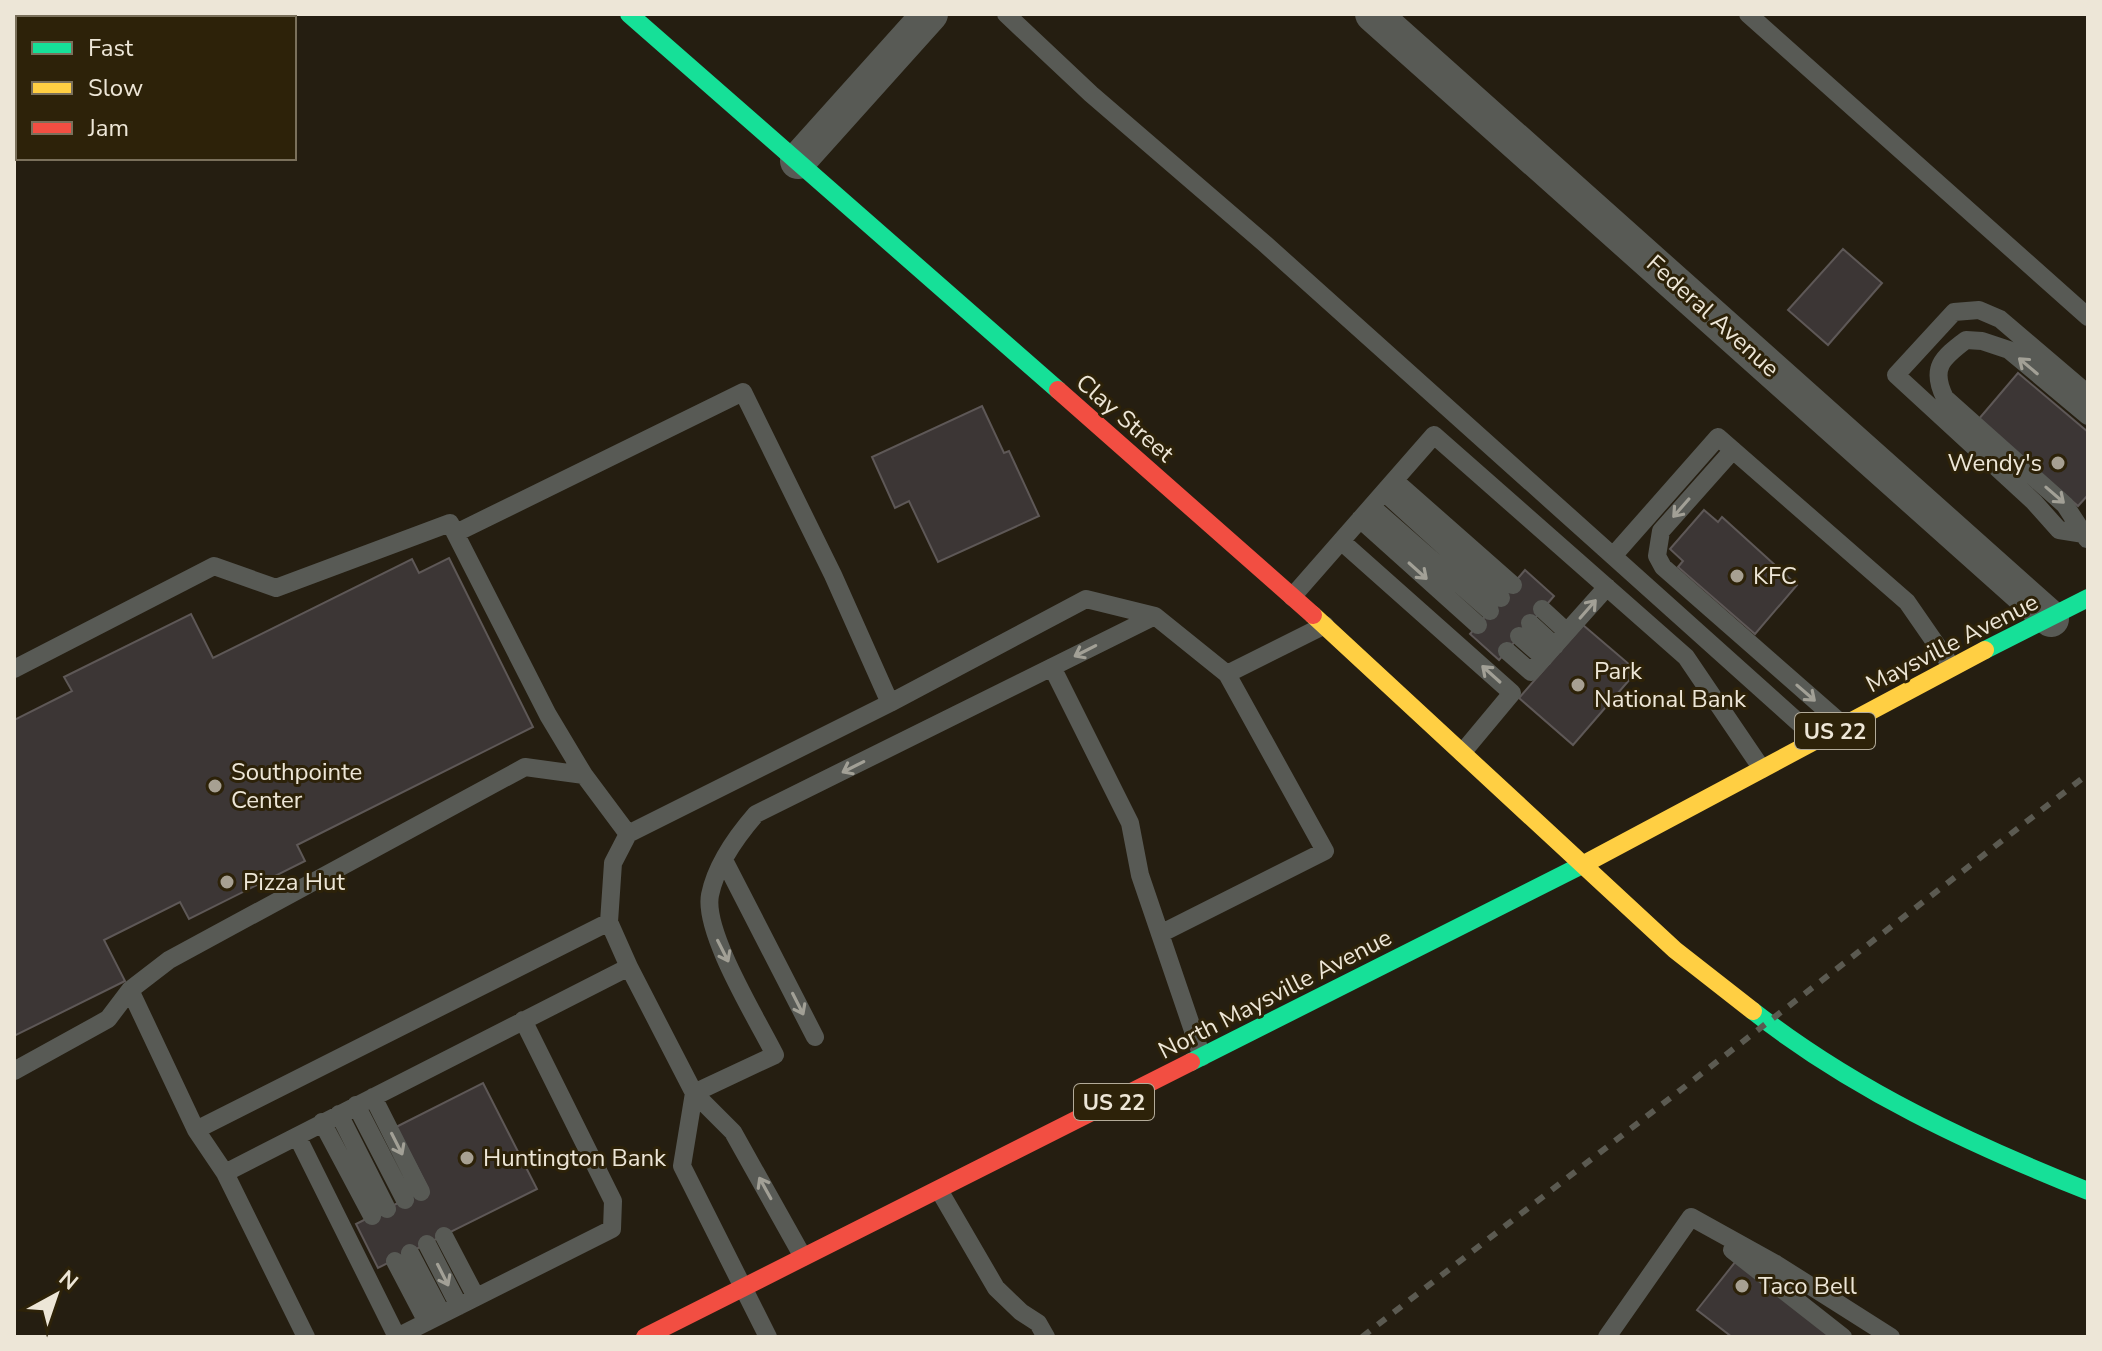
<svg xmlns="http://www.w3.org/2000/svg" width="2102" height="1351" font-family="'Nunito Sans',sans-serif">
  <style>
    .building { fill: #3c3635; stroke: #5e5857; stroke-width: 2 }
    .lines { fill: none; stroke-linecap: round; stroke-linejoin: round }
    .lane { stroke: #585a55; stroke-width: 18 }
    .street { stroke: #585a55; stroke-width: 36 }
    .fast { stroke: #16e098; stroke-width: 18 }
    .slow { stroke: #ffcf43; stroke-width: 18 }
    .jam { stroke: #f24e42; stroke-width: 18 }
    .rail { stroke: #5b5a51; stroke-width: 6; stroke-dasharray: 10 10; stroke-linecap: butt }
    .oneway { stroke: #a2a096 }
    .poi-dot { fill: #a7a092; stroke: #2d2209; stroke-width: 3 }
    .labels { text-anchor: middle; stroke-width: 6; stroke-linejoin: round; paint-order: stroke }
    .shield { fill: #2d2209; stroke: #b3ab99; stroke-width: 2 }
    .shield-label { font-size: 22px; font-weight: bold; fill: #ede6d7 }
    .street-label { font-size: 24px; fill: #ede6d7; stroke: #2d2209 }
    .poi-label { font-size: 24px; fill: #ede6d7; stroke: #2d2209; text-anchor: start }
  </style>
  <rect width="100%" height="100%" fill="#251e11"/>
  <!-- building -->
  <path class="building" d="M1843 249 1882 283 1828 345 1788 310Z
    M2018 373 2088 432V495L2078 506 1978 420Z
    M982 406 1004 453 1009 451 1039 516 938 562 909 501 895 508 872 457Z
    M1704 510 1718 522 1722 517 1797 585 1755 634 1678 567 1683 561 1670 549Z
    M449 558 533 727 297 845 305 861 189 919 180 902 104 940 125 981 14 1036V720L72 691 64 677 191 614 213 658 412 559 419 573Z
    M1525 570 1554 596 1499 660 1470 634Z
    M1583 625 1637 671 1573 745 1519 698Z
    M483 1083 537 1189 378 1268 356 1224 428 1188 396 1127Z
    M1736 1261 1834 1337H1732L1697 1310Z"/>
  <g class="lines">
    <!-- lane -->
    <path class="lane" d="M1006 14 1091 94 1264 243 1818 740
      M1748 14 2088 317
      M1733 450 1661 531 1657 556 1663 567 1842 724
      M1395 481 1513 585
      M1384 492 1501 598
      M1372 507 1490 611
      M1360 519 1478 625
      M456 533 743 392 833 575 890 703
      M2084 534 2059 530 2034 502 1896 375 1954 312 1979 310 2000 319 2088 394
      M2087 539 2065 505 1945 398C1930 368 1942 358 1966 340L1982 341 2009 350 2088 416
      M1341 541 1512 693 1462 753
      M1613 556 1718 437 1907 602 1952 667
      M1292 597 1434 435 1686 657 1762 769
      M1542 609 1567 632
      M1155 616 756 814C736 837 716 865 710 895 703 932 757 1019 775 1055L694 1093 629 967 609 922 613 863 628 834 890 703 1086 599 1155 616 1227 674 1325 625
      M1530 623 1555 646
      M1519 636 1544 658
      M1507 651 1531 672 1607 587
      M1052 667 1130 823 1140 875 1202 1057
      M14 669 214 566 276 588 450 523 548 715 584 775
      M724 860 815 1037
      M1160 934 1325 851 1227 674
      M130 990 196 1130 225 1173 306 1337
      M14 1071 108 1019 130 990 169 960 525 767 584 775 628 834
      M373 1097 421 1192
      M356 1105 405 1200
      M339 1114 387 1209
      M322 1122 372 1216
      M196 1130 609 922
      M297 1136 397 1337 612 1229 613 1201 523 1020
      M225 1173 629 967
      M939 1190 996 1288 1021 1312 1038 1323 1046 1337
      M444 1236 476 1297
      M427 1244 459 1306
      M1732 1250 1843 1337
      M410 1253 442 1314
      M395 1261 427 1322
      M768 1337 682 1166 694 1093 733 1132 803 1257
      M1607 1337 1691 1217 1776 1264 1891 1337"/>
    <!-- street -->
    <path class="street" d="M1373 14 2051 619
      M798 161 930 14"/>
    <!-- fast -->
    <path class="fast" d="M629 14 1058 390
      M1985 650 2088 598
      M1753 1011C1854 1090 1970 1144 2088 1191
      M1191 1062 1586 863"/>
    <!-- slow -->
    <path class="slow" d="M1313 615 1675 950 1753 1011
      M1586 863 1985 650"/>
    <!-- jam -->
    <path class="jam" d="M1058 390 1313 615
      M645 1337 1191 1062"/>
    <!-- rail -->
    <path class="rail" d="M1362 1337 2088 774"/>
  </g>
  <!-- one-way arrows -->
  <defs><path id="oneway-shaft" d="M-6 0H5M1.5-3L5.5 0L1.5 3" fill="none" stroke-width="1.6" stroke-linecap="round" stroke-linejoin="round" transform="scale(2)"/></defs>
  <g class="oneway">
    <use href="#oneway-shaft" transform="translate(2028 366) rotate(-140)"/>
    <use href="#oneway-shaft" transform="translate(2055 495) rotate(41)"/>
    <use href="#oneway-shaft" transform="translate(1681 508) rotate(131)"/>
    <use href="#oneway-shaft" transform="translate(1418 571) rotate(42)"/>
    <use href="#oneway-shaft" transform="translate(1588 609) rotate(-49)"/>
    <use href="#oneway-shaft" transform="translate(1085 651) rotate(153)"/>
    <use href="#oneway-shaft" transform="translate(1491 674) rotate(-138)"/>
    <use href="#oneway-shaft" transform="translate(1806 693) rotate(41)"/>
    <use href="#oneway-shaft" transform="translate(853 767) rotate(153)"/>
    <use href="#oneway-shaft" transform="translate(723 951) rotate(63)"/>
    <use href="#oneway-shaft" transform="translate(798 1004) rotate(63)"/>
    <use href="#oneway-shaft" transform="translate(397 1144) rotate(63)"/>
    <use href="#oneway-shaft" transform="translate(765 1188) rotate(-119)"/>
    <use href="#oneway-shaft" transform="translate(443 1275) rotate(63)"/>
  </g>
  <!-- markers -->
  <g class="poi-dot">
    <circle cx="2058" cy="463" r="8"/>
    <circle cx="1737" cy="576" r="8"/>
    <circle cx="1578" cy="685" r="8"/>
    <circle cx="215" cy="786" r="8"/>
    <circle cx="227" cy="882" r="8"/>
    <circle cx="467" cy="1158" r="8"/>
    <circle cx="1742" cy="1286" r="8"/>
  </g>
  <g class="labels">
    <!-- shield labels -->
    <g class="shield">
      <rect x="1795" y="713" width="80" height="36" rx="6"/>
      <rect x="1074" y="1084" width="80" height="36" rx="6"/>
    </g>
    <g class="shield-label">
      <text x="1835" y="739">US 22</text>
      <text x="1114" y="1110">US 22</text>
    </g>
    <!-- street labels -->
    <g class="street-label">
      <text transform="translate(1713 316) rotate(42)" y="8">Federal Avenue</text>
      <text transform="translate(1125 418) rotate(41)" y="8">Clay Street</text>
      <text transform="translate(1952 643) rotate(-27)" y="8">Maysville Avenue</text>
      <text transform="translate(1275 994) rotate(-27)" y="8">North Maysville Avenue</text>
    </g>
    <!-- poi labels -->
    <g class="poi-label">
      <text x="2042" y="471" text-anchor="end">Wendy's</text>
      <text x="1753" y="584">KFC</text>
      <text x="1594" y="679">Park<tspan x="1594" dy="28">National Bank</tspan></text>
      <text x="231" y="780">Southpointe<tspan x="231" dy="28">Center</tspan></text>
      <text x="243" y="890">Pizza Hut</text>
      <text x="483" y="1166">Huntington Bank</text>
      <text x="1758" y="1294">Taco Bell</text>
    </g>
  </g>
  <!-- border -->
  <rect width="2102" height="1351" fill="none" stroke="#ede6d7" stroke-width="32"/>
  <!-- legend -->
  <rect x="16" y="16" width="280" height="144" fill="#2d2209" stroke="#7a705b" stroke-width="2"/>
  <rect x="32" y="42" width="40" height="12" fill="#16e098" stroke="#7a705b" stroke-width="2"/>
  <text x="88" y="56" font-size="24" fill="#ede6d7">Fast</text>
  <rect x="32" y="82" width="40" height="12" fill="#ffcf43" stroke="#7a705b" stroke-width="2"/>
  <text x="88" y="96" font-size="24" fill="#ede6d7">Slow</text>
  <rect x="32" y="122" width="40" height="12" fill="#f24e42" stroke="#7a705b" stroke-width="2"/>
  <text x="88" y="136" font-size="24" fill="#ede6d7">Jam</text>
  <!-- north arrow -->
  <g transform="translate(56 1295) rotate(40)" stroke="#2d2209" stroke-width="6" paint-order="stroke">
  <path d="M0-6L14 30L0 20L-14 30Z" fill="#ede6d7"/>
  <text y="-12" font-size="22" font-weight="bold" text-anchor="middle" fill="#ede6d7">N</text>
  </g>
</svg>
